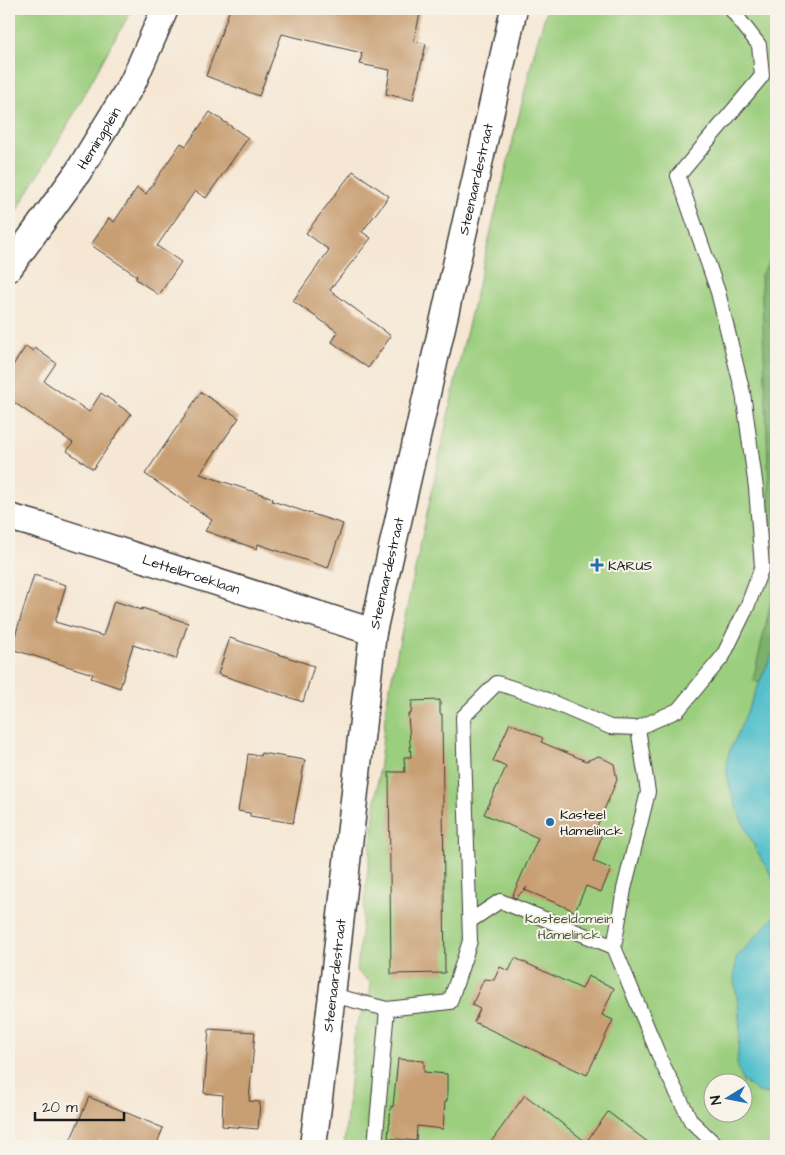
<svg xmlns="http://www.w3.org/2000/svg" width="785" height="1155" font-family="'Architects Daughter',sans-serif">
  <style>
    .green { fill: #9bce7e; stroke: #5c754d; fill-rule: evenodd }
    .forest { fill: #7cb16d; stroke: #4c6644 }
    .water { fill: #54c0cc; stroke: #386e74 }
    .building { fill: #c89f73 }
    .lines { fill: none; stroke-linecap: round; stroke-linejoin: round }
    .service-casing { stroke: #3d3a38; stroke-width: 16 }
    .minor-casing { stroke: #3d3a38; stroke-width: 29 }
    .service { stroke: #fff; stroke-width: 14 }
    .minor { stroke: #fff; stroke-width: 26 }
    .poi-dot { fill: #1f6fb2; stroke: #f7f3e8; stroke-width: 2 }
    .labels { text-anchor: middle; stroke-width: 4; stroke-linejoin: round; paint-order: stroke }
    .street-label { font-size: 14px; fill: #1c1c1c; stroke: #f7f3e8 }
    .poi-label { font-size: 14px; fill: #1c1c1c; stroke: #f7f3e8; text-anchor: start }
    .park-label { font-size: 14px; fill: #485a3e; stroke: #f7f3e8 }
  </style>
  <rect width="100%" height="100%" fill="#f7f3e8"/>
  <filter id="ink" filterUnits="userSpaceOnUse"><feTurbulence type="fractalNoise" baseFrequency=".02" numOctaves="2"/><feDisplacementMap in="SourceGraphic" scale="10" xChannelSelector="R" yChannelSelector="G"/><feConvolveMatrix kernelMatrix="1 2 1 2 8 2 1 2 1" color-interpolation-filters="sRGB"/></filter>
  <filter id="wash" filterUnits="userSpaceOnUse"><feTurbulence type="fractalNoise" baseFrequency=".0096" numOctaves="4" result="noise"/><feDisplacementMap in="SourceGraphic" scale="20" xChannelSelector="R" yChannelSelector="G"/><feGaussianBlur stdDeviation="1.12" result="paint"/><feColorMatrix in="noise" values="0 0 0 0 0 0 0 0 0 0 0 0 0 0 0 0 0 1.4 0 .05"/><feComposite in="paint" operator="in"/></filter>
  <g filter="url(#wash)">
    <rect width="100%" height="100%" fill="#f6e7d4"/>
    <!-- green -->
    <path class="green" d="M9 9H133L115 38 64 132 11 220 9 217Z
      M547 9H776V1146H344L355 1028 363 1009 367 1011 371 983 358 972 357 968 387 700 461 355 535 49ZM712 1082H742V1112H712Z"/>
    <!-- forest -->
    <path class="forest" d="M776 250V647L760 683 753 680 773 593 761 275Z"/>
    <!-- water -->
    <path class="water" d="M776 647V883C758 854 723 794 727 760 729 749 735 741 739 731 751 703 762 674 776 647Z
      M776 915V1095L758 1092 742 1080 737 1063 740 1028 738 1003 734 980 736 958Z"/>
    <g id="blocks">
      <!-- building -->
      <path class="building" d="M230 9H421L414 41 426 44 413 100 386 94 390 70 360 64 362 53 282 34 259 96 206 76Z
        M210 112 248 138 206 198 195 191 157 246 181 262 159 295 136 279 137 276 91 245 109 218 114 222 137 188 146 194 181 143 186 146Z
        M353 171 389 196 362 232 371 238 330 290 391 336 368 368 332 342 338 332 293 301 329 250 306 233Z
        M26 346 33 351 35 348 56 363 44 381 89 412 101 393 131 414 93 469 67 451 73 443 9 399V371Z
        M201 392 239 418 200 474 273 498 272 501 343 524 328 568 258 544 257 549 205 531 212 520 145 474Z
        M34 575 66 585 55 622 103 636 114 601 142 610V608L188 623 176 659 133 645 120 688 91 678 93 674 11 649Z
        M230 638 314 666 303 702 218 674Z
        M440 700V714H442L445 973 391 974 389 772H405L404 757H411L408 714H411L412 701Z
        M510 723 543 738 541 742 586 761 599 756 614 764 617 780 597 826 601 838 593 861 611 869 601 892 586 886 575 911 525 890 527 887 516 898 512 897 538 838 484 814 506 767 493 761Z
        M261 753 305 760 293 823 250 816V813L238 811 243 781 246 771 248 754 260 756Z
        M515 958 582 989 588 976 614 988 602 1015 613 1020 587 1075 474 1022 480 1009 472 1005 484 979 494 980 500 967 509 971Z
        M209 1029 255 1032 249 1101 260 1102 258 1129 222 1126 223 1095 204 1093Z
        M398 1059 424 1061V1072L447 1074V1101H445L443 1129 417 1126 416 1141 388 1138 391 1106 393 1107Z
        M525 1095 586 1142 608 1112 653 1146H488Z
        M89 1097 163 1128 156 1146H117L99 1140 97 1146H68Z"/>
    </g>
  </g>
  <g filter="url(#ink)">
    <use href="#blocks" fill-opacity="0" stroke="#3d3a38" stroke-width="1"/>
    <g class="lines">
      <!-- service casing -->
      <g class="service-casing">
        <path id="service" d="M470 921 500 901 614 947
          M332 995 387 1009 450 1002 470 941 463 717 497 683 540 697 610 727 638 728
          M375 1146 387 1009
          M717 1146 691 1121 662 1063 614 947 624 889 648 792 638 728 678 710 723 656 747 607 762 567 756 488 743 393 718 292 678 176 762 76 759 45 731 9"/>
      </g>
      <!-- minor casing -->
      <g class="minor-casing">
        <g id="minor">
          <path id="s1" d="M9 268 78 172 133 82 165 9"/>
          <path id="s2" d="M9 517 41 526 373 632"/>
          <path id="s3" d="M313 1146 332 995 373 632 514 9"/>
        </g>
      </g>
      <!-- service -->
      <use href="#service" class="service"/>
      <!-- minor -->
      <use href="#minor" class="minor"/>
    </g>
  </g>
  <!-- markers -->
  <g class="poi-dot">
    <path d="M594.5 557.5h5v5h5v5h-5v5h-5v-5h-5v-5h5z"/>
    <circle cx="550" cy="822" r="5"/>
  </g>
  <g class="labels">
    <!-- street labels -->
    <g class="street-label">
      <text dy="5" stroke="none"><textPath href="#s1" startOffset="158">Hemingplein</textPath></text>
      <text dy="5" stroke="none"><textPath href="#s3" startOffset="982">Steenaardestraat</textPath></text>
      <text dy="5" stroke="none"><textPath href="#s2" startOffset="191">Lettelbroeklaan</textPath></text>
      <text dy="5" stroke="none"><textPath href="#s3" startOffset="578">Steenaardestraat</textPath></text>
      <text dy="5" stroke="none"><textPath href="#s3" startOffset="172">Steenaardestraat</textPath></text>
    </g>
    <!-- poi labels -->
    <g class="poi-label">
      <text x="608" y="570">KARUS</text>
      <text x="560" y="819">Kasteel<tspan x="560" dy="16">Hamelinck</tspan></text>
    </g>
    <!-- park labels -->
    <g class="park-label">
      <text x="569" y="923">Kasteeldomein<tspan x="569" dy="16">Hamelinck</tspan></text>
    </g>
  </g>
  <!-- margin -->
  <rect width="785" height="1155" fill="none" stroke="#f7f3e8" stroke-width="30"/>
  <!-- north arrow -->
  <g transform="translate(728 1098) rotate(260)"><circle r="24" fill="#f7f3e8" stroke="#9f9d96"/>
  <path d="M0-4L9 19L0 12L-9 19Z" fill="#1f6fb2"/>
  <text y="-8" font-size="14" font-weight="bold" text-anchor="middle" fill="#1c1c1c">N</text>
  </g>
  <!-- scale -->
  <path d="M35 1112v8h89v-8" fill="none" stroke="#1c1c1c" stroke-width="2.5"/>
  <text x="42" y="1112" font-size="15" fill="#1c1c1c" stroke="#f7f3e8" stroke-width="4" paint-order="stroke">20 m</text>
</svg>
